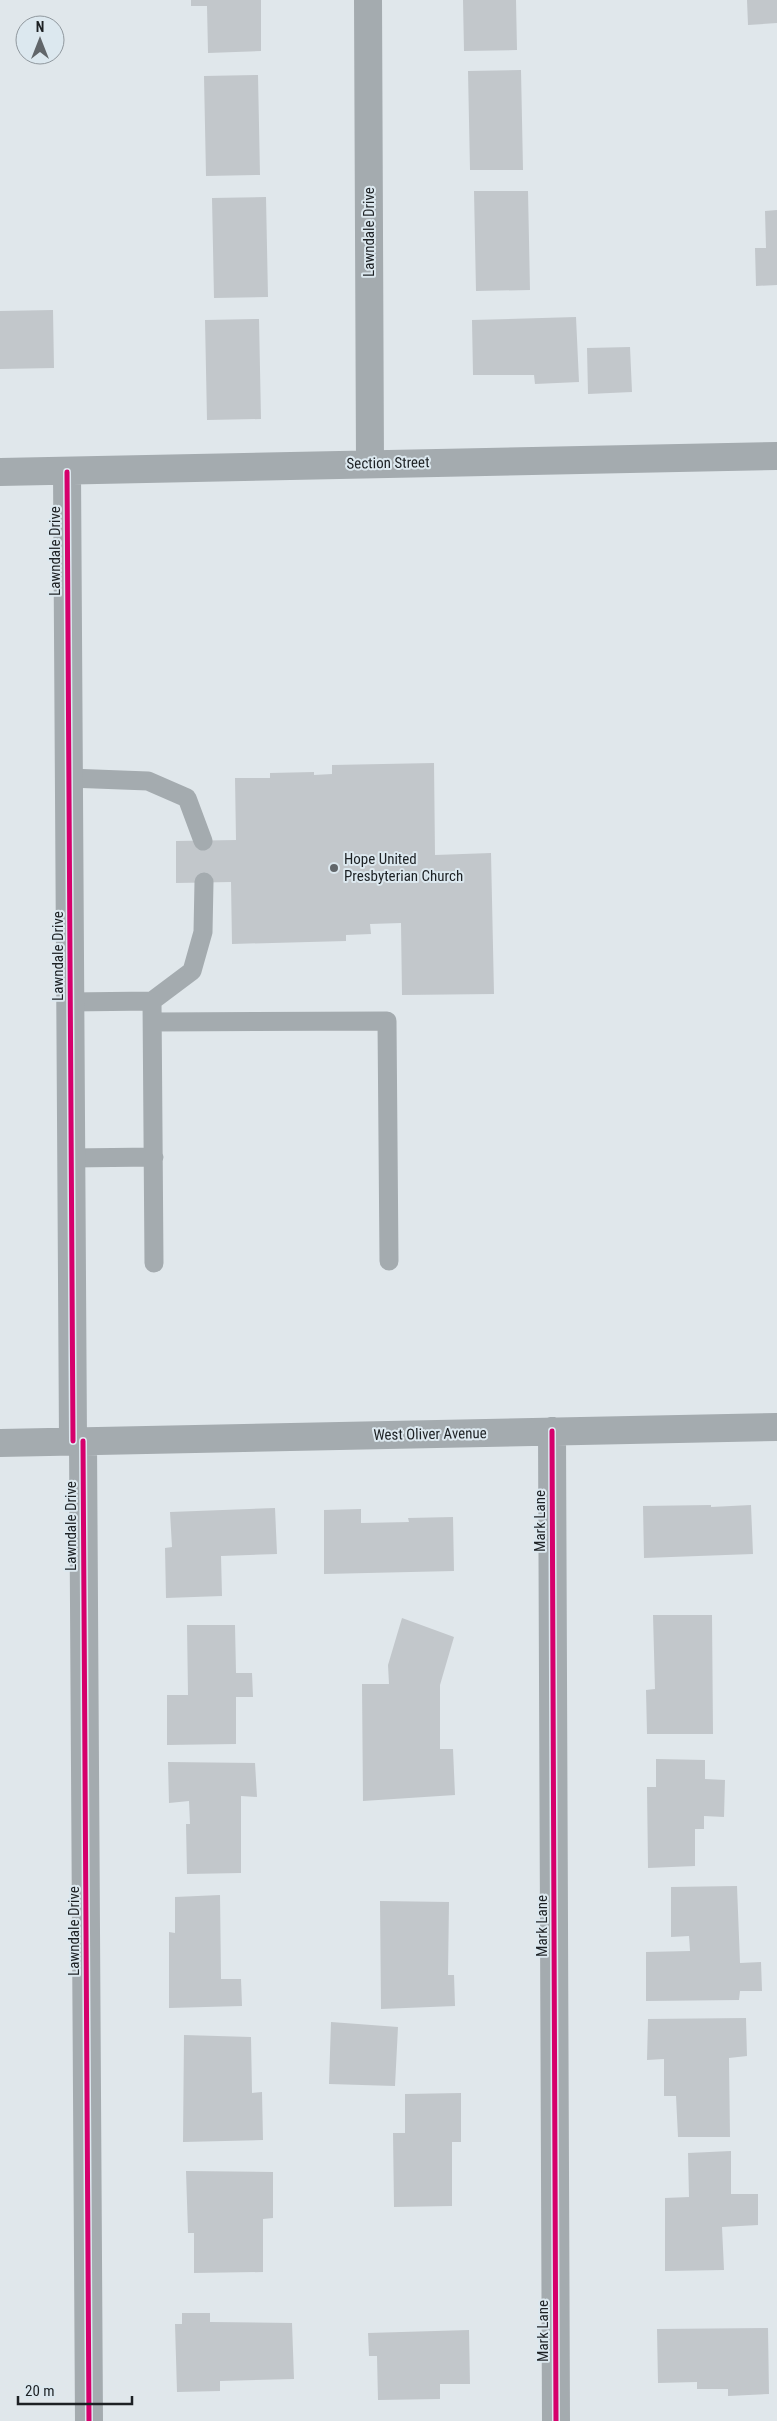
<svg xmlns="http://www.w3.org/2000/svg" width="777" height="2421" font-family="'Roboto Condensed',sans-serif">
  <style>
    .building { fill: #c2c7cb }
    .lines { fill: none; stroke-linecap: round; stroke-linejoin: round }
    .service { stroke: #a4abaf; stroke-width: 19 }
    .minor { stroke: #a4abaf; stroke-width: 28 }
    .cycleway-casing { stroke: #dce8ef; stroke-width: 8 }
    .cycleway { stroke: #d6006c; stroke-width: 5 }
    .poi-dot { fill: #61666a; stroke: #dce8ef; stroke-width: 2 }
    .labels { text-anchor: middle; stroke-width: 4; stroke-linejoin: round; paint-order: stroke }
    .street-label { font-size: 15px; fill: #1d2124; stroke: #dce8ef }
    .poi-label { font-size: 15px; fill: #1d2124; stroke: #dce8ef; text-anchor: start }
  </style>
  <rect width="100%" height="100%" fill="#e0e7eb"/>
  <!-- building -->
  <path class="building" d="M191 0H261V51L208 53 207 6H191Z
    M463 0H516L517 50 464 51Z
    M747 0H777V23L748 25Z
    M521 70 523 170H470L468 71Z
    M258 75 260 175 206 176 204 76Z
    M474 191H528L530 290 476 291Z
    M266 197 268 297 214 298 212 198Z
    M777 210V285L756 286 755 248H766L765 211Z
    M53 310 54 368 0 369V311Z
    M576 317 579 382 535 384 534 375H473L472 320Z
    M259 319 261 419 207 420 205 320Z
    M630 347 632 392 588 394 587 348Z
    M434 763 435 855 491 853 494 994 402 995 401 923 370 924 371 934 346 935V941L232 944 231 882 176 883V841L236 840 235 778H270V773L314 772V775L332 774V765Z
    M711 1505V1507L751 1505 753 1554 644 1558 643 1506Z
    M275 1508 277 1554 221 1556 222 1596 166 1598 165 1548 172 1547 170 1512Z
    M361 1509V1523L409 1522 408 1518 453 1517 454 1571 324 1574V1510Z
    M653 1615H712L713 1734H647L646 1690 655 1689Z
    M402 1618 454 1637 440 1685V1749H453L455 1795 363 1801 362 1684H389L388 1665Z
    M187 1625H235L236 1673H252L253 1697H236V1744L167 1745V1695H188Z
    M656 1759 705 1760V1779L725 1780 724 1817 704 1816V1829H695V1866L648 1868 647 1787H656Z
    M168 1762 255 1763 257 1797 241 1796V1873L187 1874 186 1824H190L189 1801 169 1803Z
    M737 1886 740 1963 761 1962 762 1991H740L739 2000 646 2001V1952L690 1951 689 1936 671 1937V1887Z
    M220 1895 221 1979H241L242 2006 169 2008V1932L175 1933V1897Z
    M380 1901 449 1902 448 1975H454L455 2006 381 2009Z
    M746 2018 747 2056 729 2058 730 2137H678L676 2096H664V2059L647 2060 648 2019Z
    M331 2022 398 2027 395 2086 329 2084Z
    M184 2035 251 2037 252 2093 262 2092 263 2140 183 2142Z
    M461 2093V2142H452V2206L394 2207 393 2133H405V2094Z
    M731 2151V2194H758V2225L722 2227 724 2270 665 2271V2198L689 2197 688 2153Z
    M186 2171 273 2172V2218L263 2219V2272L194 2273V2233H188Z
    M182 2313H210V2322L292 2323 294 2379 220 2381V2391L177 2392 175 2324H182Z
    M768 2328 769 2394 728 2396V2389H697V2382L658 2383 657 2329Z
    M469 2330 470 2384H440V2399L378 2400 377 2356H369L368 2333Z"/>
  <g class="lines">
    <!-- service -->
    <path class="service" d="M69 778 148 781 187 798 203 841
      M152 1001 192 971 203 932 204 882
      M70 1002 152 1001 154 1263
      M153 1022 387 1021 389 1261
      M71 1158 154 1157"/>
    <!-- minor -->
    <path class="minor" d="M368 0 370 463
      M0 472 777 456
      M67 472 73 1441
      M552 1431 556 2421
      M83 1441 89 2421
      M0 1443 777 1427"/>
    <!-- cycleway casing -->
    <g class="cycleway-casing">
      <path id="cycleway" d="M67 472 73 1441
        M552 1431 556 2421
        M83 1441 89 2421"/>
    </g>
    <!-- cycleway -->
    <use href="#cycleway" class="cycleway"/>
  </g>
  <!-- markers -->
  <circle class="poi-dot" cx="334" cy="868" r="5"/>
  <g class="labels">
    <!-- street labels -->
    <g class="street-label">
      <text transform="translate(369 232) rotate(-90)" y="5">Lawndale Drive</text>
      <text transform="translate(388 463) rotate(-1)" y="5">Section Street</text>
      <text transform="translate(55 551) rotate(-90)" y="5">Lawndale Drive</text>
      <text transform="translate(58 956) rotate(-90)" y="5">Lawndale Drive</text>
      <text transform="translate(430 1434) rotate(-1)" y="5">West Oliver Avenue</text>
      <text transform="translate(540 1521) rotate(-90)" y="5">Mark Lane</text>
      <text transform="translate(71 1526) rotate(-90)" y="5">Lawndale Drive</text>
      <text transform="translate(542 1926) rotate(-90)" y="5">Mark Lane</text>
      <text transform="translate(74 1931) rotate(-90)" y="5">Lawndale Drive</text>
      <text transform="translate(543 2331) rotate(-90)" y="5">Mark Lane</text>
    </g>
    <!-- poi labels -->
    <g class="poi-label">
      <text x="344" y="864">Hope United<tspan x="344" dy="17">Presbyterian Church</tspan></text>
    </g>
  </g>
  <!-- north arrow -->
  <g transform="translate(40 40)"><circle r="24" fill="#dce8ef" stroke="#90989e"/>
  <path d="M0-4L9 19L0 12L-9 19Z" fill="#61666a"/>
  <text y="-8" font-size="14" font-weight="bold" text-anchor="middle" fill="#1d2124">N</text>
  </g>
  <!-- scale -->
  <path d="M18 2396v8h114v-8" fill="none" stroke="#1d2124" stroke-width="2.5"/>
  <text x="25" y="2396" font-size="15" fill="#1d2124" stroke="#dce8ef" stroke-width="4" paint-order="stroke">20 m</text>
</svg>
